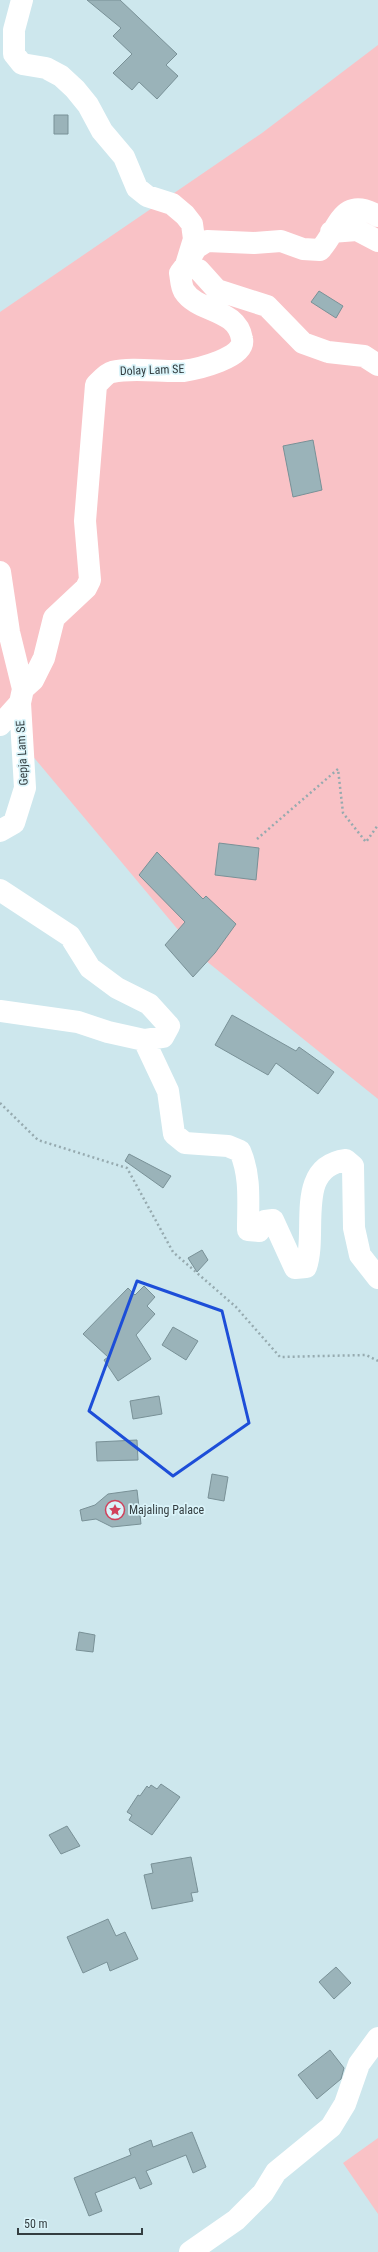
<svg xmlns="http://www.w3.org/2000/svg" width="378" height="2252" font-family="'Roboto Condensed',sans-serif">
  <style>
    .green { fill: #f9c2c6 }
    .building { fill: #9ab3b9; stroke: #799197 }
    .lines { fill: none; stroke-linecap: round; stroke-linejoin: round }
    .path { stroke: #96aaaf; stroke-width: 2.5; stroke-dasharray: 2 3; stroke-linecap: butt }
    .minor { stroke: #fff; stroke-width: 22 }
    .marked { fill: none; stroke: #1d4ed8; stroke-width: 3; stroke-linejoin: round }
    .labels { text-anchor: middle; stroke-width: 3.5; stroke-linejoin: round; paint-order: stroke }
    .street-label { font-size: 12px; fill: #343e41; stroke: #daf4fa }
    .poi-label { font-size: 12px; fill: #343e41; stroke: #daf4fa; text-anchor: start }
  </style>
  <rect width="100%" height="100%" fill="#cde7ed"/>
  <!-- green -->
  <path class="green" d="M378 45V1099L200 956 0 717V312L262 133Z
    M378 2138V2214L343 2163Z"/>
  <!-- building -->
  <path class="building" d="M87 0H120L177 54 166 65 178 76 157 99 139 82 132 90 113 73 132 54 113 36 121 28Z
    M54 115H68V134H54Z
    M319 291 343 306 336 318 311 302Z
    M313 440 322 490 293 497 283 446Z
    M219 843 259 848 256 880 215 875Z
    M157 852 203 899 206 896 236 924 215 953 193 977 165 945 185 922 139 875Z
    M232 1015 296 1051 299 1047 334 1072 318 1094 276 1063 268 1075 215 1045Z
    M129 1154 171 1176 163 1188 125 1161Z
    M202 1250 208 1260 197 1272 188 1258Z
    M144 1286 155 1297 147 1306 155 1314 136 1335 151 1359 118 1381 104 1360 108 1357 83 1334 128 1288 135 1295Z
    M173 1327 198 1341 186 1360 162 1345Z
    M159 1396 162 1414 133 1419 130 1401Z
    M137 1440 138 1460 97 1461 96 1442Z
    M212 1474 228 1477 224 1501 208 1498Z
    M137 1490 141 1524 112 1527 96 1519 82 1521 80 1510 95 1505 108 1494Z
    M79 1632 95 1635 93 1652 76 1650Z
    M161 1784 180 1797 152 1835 129 1820 132 1815 127 1812 138 1795 140 1796 147 1786 149 1788 151 1785 157 1789Z
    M67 1826 80 1846 61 1854 49 1835Z
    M191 1857 198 1892 191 1893 193 1901 152 1909 144 1875 153 1873 151 1864Z
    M108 1919 116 1936 125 1932 138 1959 110 1971 107 1962 83 1973 67 1937Z
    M336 1967 351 1983 334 1999 319 1982Z
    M330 2050 344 2068 341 2079 317 2099 298 2075Z
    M192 2132 206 2167 193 2173 186 2155 146 2171 152 2184 140 2189 135 2177 95 2193 102 2211 89 2216 74 2178 131 2155 129 2149 151 2140 153 2147Z"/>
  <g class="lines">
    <!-- path -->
    <path class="path" d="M257 839 338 769 343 813 366 842 378 825
      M0 1103 38 1140 127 1168 173 1252 236 1307 280 1357 366 1355 378 1361"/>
    <!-- minor -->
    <path class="minor" d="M22 0 14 30V54L22 64 46 68 61 76 75 89 88 105 102 131 124 157 137 188 147 196 172 204 185 215 192 224 194 239 186 265
      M331 232 357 230 378 241
      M189 260 196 248 207 241 254 243 281 241 303 249 320 250C339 230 341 194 378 216
      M0 572 9 632 23 689
      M23 689 33 680 44 658 54 618 86 588 90 580 85 521 96 385C100 381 107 373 112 372 132 367 161 372 183 371 197 369 246 358 242 339 237 308 198 313 184 291 181 286 181 278 180 273L186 265 199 270 217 290 267 306 303 343 328 352 364 356 378 365
      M0 725 20 703
      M0 831 14 823 25 788 20 703 23 689
      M0 890 70 936 90 968 117 988 149 1004 169 1026 163 1037 144 1040 108 1032 78 1022 0 1011
      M144 1040 168 1091 174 1134 185 1143 228 1146 240 1151C251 1176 248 1203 248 1230L259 1231 265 1221 273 1220 295 1268 306 1267C318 1231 294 1167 346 1160L353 1166 354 1228 360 1255 378 1278
      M190 2252 236 2220 263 2193 276 2172 331 2127 345 2104 359 2064 378 2038"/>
  </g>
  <!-- marked area -->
  <path class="marked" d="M137 1281 222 1311 249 1423 173 1476 89 1411Z"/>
  <!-- icons -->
  <defs>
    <g id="sight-ring" transform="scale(1)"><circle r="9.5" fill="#daf4fa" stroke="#d1415b" stroke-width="1.5"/><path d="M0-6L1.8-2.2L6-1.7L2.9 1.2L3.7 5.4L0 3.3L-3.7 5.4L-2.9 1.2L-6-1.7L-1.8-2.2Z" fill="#d1415b"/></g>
  </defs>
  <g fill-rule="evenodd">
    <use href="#sight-ring" x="115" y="1510"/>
  </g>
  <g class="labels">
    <!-- street labels -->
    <g class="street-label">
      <text transform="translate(152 370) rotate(-2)" y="4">Dolay Lam SE</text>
      <text transform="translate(22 753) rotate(-93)" y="4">Gepja Lam SE</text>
    </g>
    <!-- poi labels -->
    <g class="poi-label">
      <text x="129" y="1514">Majaling Palace</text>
    </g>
  </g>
  <!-- scale -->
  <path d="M18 2228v6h124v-6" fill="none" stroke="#343e41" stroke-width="2"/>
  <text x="24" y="2228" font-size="12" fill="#343e41" stroke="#daf4fa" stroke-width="3" paint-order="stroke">50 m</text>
</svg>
